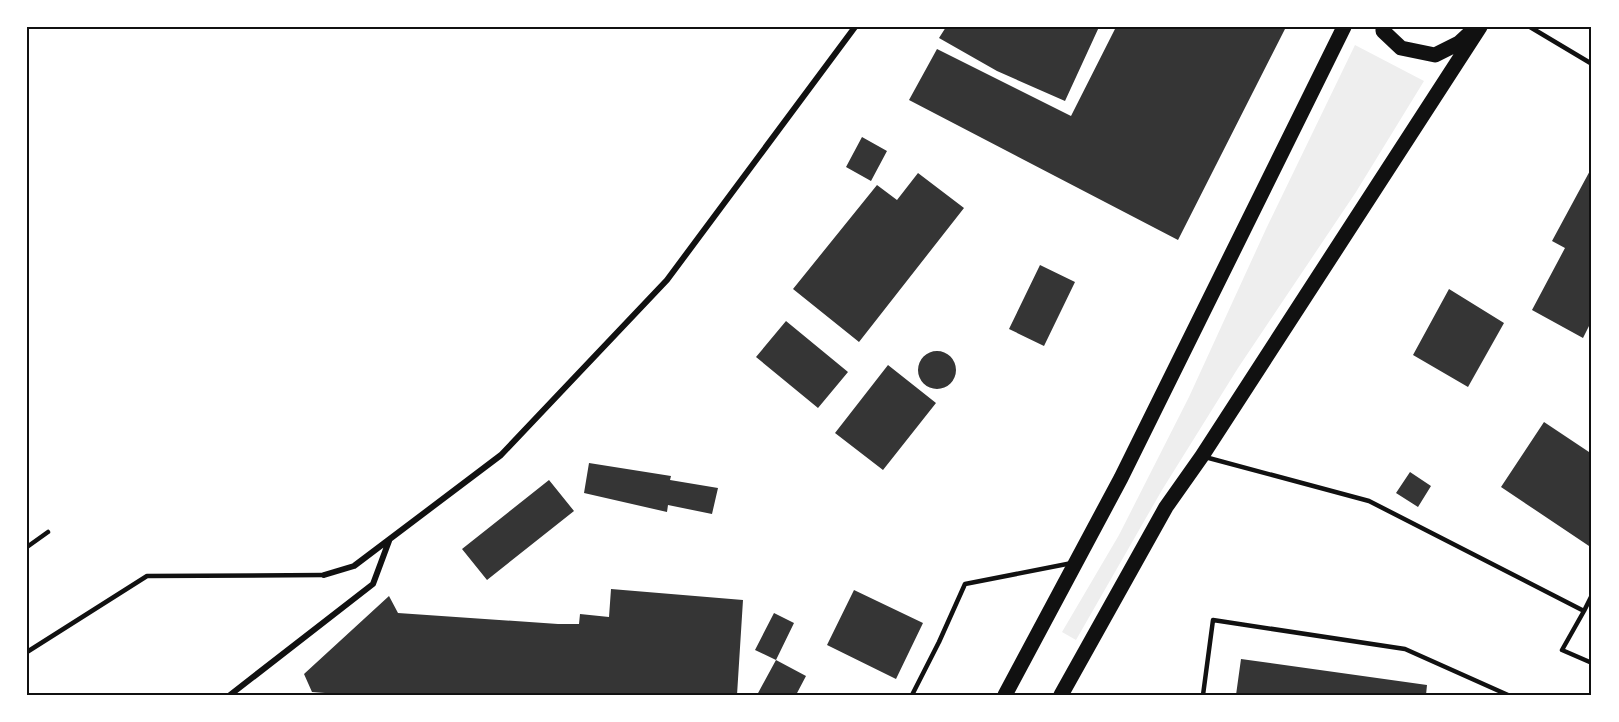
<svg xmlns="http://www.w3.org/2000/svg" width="1619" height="722" font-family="'PT Sans Narrow',sans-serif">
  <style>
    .green { fill: #eee }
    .building { fill: #353535 }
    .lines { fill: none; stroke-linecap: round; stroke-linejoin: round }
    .service { stroke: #111; stroke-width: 4.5 }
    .minor { stroke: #111; stroke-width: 6 }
    .primary { stroke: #111; stroke-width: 15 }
    .neatline { fill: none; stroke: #111; stroke-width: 2 }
  </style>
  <rect width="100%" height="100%" fill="#fff"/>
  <!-- green -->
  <path class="green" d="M1355 45 1424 81 1356 192 1238 368 1162 490 1076 640 1062 632 1119 535 1189 397 1266 229Z"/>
  <!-- building -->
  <path class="building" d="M946 27H1099L1065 101 997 71 939 38Z
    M1116 27H1286L1178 240 909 100 937 49 1071 116Z
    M862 137 887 151 871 181 846 167Z
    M1592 167V320L1583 338 1532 310 1565 248 1552 241Z
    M918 173 964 208 859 342 793 289 877 185 897 200Z
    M1040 265 1075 282 1044 346 1009 329Z
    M1449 289 1504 323 1468 387 1413 355Z
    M786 321 848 372 818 408 756 357Z
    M918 370a19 19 0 1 1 38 0a19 19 0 1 1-38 0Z
    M888 365 936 403 883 470 835 433Z
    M1544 422 1592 454V548L1501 487Z
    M589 463 671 476 670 480 718 488 712 514 668 505 667 512 584 493Z
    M1410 472 1431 486 1418 507 1396 493Z
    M549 480 574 511 487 580 462 549Z
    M611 589 743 600 737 695H351L312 692 304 674 389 596 398 613 558 624H579L580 614 609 617Z
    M854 590 923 623 896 679 827 645Z
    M774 613 794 623 776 660 755 650Z
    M1241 659 1427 685 1426 695H1236Z
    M776 660 806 676 796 695H757Z"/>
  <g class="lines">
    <!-- service -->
    <path class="service" d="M1530 27 1592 64
      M1205 457 1369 501 1584 611 1562 650 1592 663
      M27 547 48 532
      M1584 611 1592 595
      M27 652 147 576 324 575
      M912 695 939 642 965 584 1072 563
      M1203 695 1213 620 1405 649 1508 695"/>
    <!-- minor -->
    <path class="minor" d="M324 575 354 566 501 455 667 280 855 27
      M230 695 373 584 389 541"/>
    <!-- primary -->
    <path class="primary" d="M1383 27V31L1401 48 1435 55 1459 43 1472 31
      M1005 695 1121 478 1344 27
      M1061 695 1166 507 1202 456 1480 27"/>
  </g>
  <!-- border -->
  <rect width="1619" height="722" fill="none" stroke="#ffffff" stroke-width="57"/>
  <rect x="28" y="28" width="1562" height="666" class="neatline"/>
</svg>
